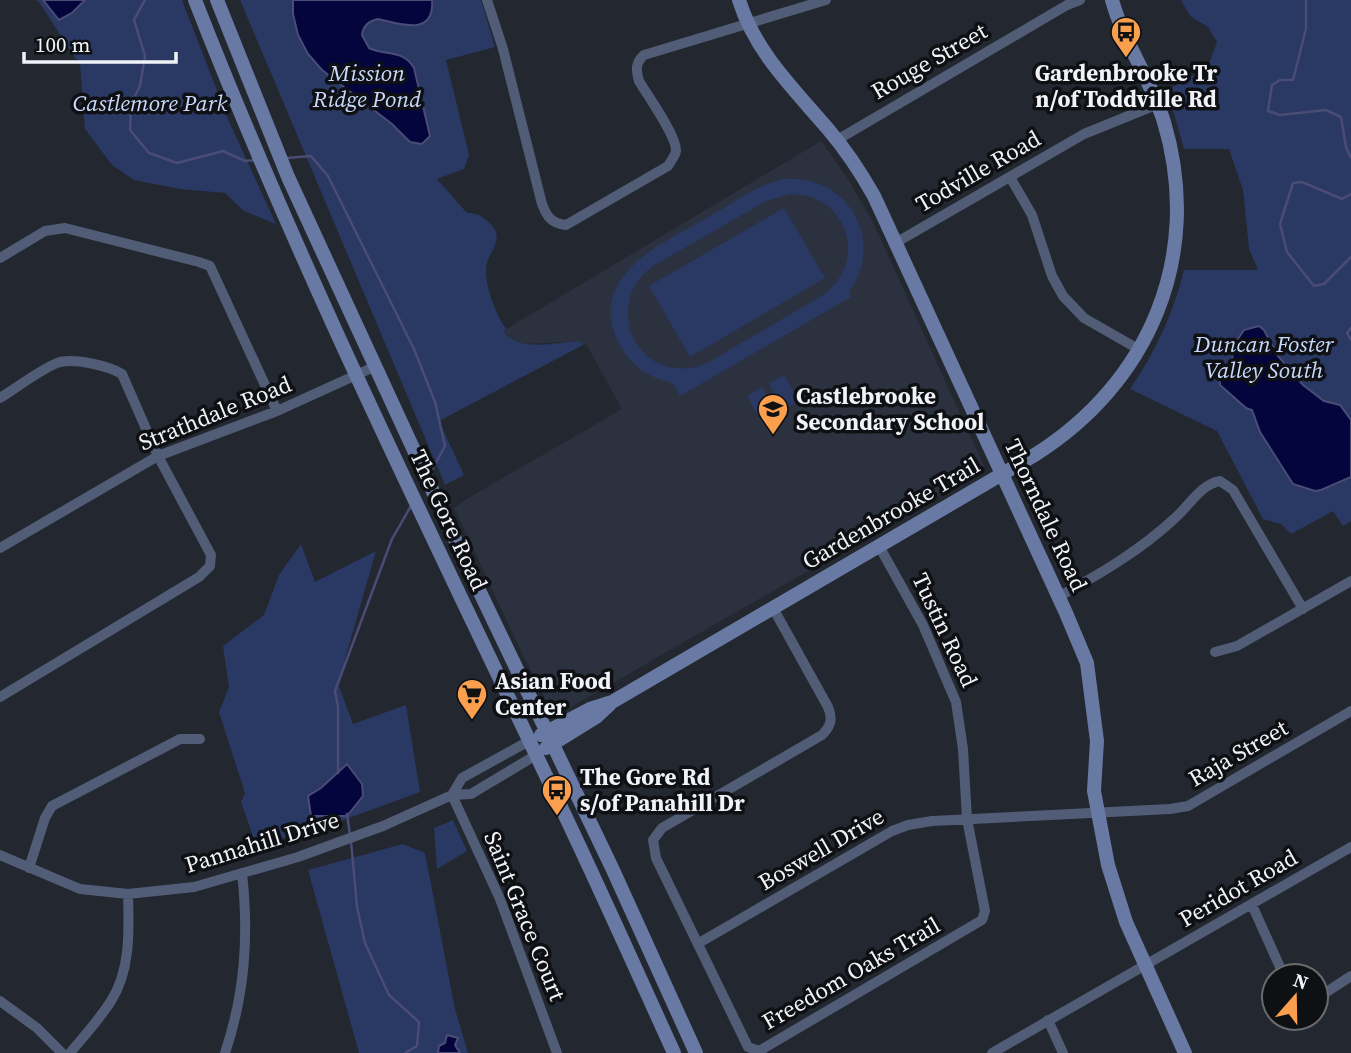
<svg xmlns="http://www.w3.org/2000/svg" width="1351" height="1053" font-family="'Source Serif 4',serif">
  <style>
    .built { fill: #2b313f }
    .green { fill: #293963; fill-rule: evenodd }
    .water { fill: #03053c; stroke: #4a4c75; stroke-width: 2 }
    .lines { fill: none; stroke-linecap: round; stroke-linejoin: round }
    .stream { stroke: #4a4c75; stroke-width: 2.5 }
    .street { stroke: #515c76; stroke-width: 10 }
    .secondary { stroke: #6879a3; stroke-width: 14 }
    .labels { text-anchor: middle; stroke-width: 7; stroke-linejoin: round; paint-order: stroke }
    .street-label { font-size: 23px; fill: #f1f3f9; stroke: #0e1013 }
    .park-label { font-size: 23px; font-style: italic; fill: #c9d9fd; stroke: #0e1013 }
    .poi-label { font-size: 23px; font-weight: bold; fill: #f1f3f9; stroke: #0e1013; text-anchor: start }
  </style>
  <rect width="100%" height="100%" fill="#23272f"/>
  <!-- built -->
  <path class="built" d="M821 141 846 176 871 218 984 466V470L571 707 563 709 554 707 548 705 521 651 454 508 468 498 622 409 586 344 583 345 580 341 526 344 513 341 503 331Z"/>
  <!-- green -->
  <path class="green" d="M35 0H182L228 119 276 224 244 211 225 193 180 189 134 180 112 165 85 129 80 65 39 2Z
    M240 0H481L495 47 446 60 469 155 464 169 437 179 467 213C477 213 480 215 487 221 510 239 485 252 486 271 486 289 496 314 506 329L503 331C518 353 558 342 580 341L583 345 439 421 464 475 445 485Z
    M1181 0H1351V521L1343 526 1333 511 1291 534 1281 524 1263 519 1217 431 1130 389C1156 351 1173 314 1184 270H1258L1249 249 1243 190 1229 149H1184L1167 90 1208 67 1217 42 1208 27 1190 16Z
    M784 179C848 174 886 240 849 292L851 297 680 396C678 392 675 385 671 383 667 380 660 380 656 378 639 371 626 358 618 342 587 272 666 242 712 215 735 202 758 184 784 179ZM790 194C849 194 869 263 822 296 795 311 769 327 743 342 727 351 709 365 690 368 630 375 605 300 653 266L766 201Z
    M784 208 825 278 690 357 649 286Z
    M784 375 799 401 784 410 769 384Z
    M762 387 777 414 762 423 747 396Z
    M301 544 315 582 376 551 338 684 353 724 406 705 420 792 319 829 256 845 241 802 245 793 219 712 229 687 223 646 264 615 279 575Z
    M453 820 467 851 437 869 434 828Z
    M403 844 425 853 455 1009 468 1053H359L308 870Z"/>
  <!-- water -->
  <path class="water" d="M43 0H85L72 13 59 20Z
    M293 0H432C435 37 399 24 378 19 368 21 363 26 362 35L369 48C386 56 403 49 414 68L430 136 422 144 410 142 392 124 322 70 308 54 298 35 293 14Z
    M1259 326 1264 330 1277 355 1303 385 1324 401 1340 405 1351 420V477L1321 490 1315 491 1293 484 1260 432 1252 410 1246 408 1220 385V377L1231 366 1229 363 1233 360C1230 349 1238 339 1244 330Z
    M347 764 362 784 363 796 347 816H311L308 796 321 788Z
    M447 1035 458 1038 455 1045 460 1053H438L439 1046 445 1043Z"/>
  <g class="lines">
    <!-- stream -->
    <path class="stream" d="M145 0 134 20 145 56 140 86 131 104 130 130 149 153 177 163 223 151 245 161 256 160
      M1306 0V29L1293 80H1280L1272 85 1268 111 1280 115 1326 110 1341 117 1346 147 1351 158
      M287 158 311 156 328 176 414 349 435 402 445 446 431 472
      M1351 194 1342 199 1302 182 1293 183 1280 224 1287 252 1314 286 1324 284 1351 257
      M1351 328 1347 333 1351 340
      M338 773V707L335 691 392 539 411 506
      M347 814 350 835
      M351 841 357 907 365 943 389 995 419 1022 417 1046 405 1053"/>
    <!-- street -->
    <path class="street" d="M487 0 503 49 542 204C547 217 551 223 566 225L668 166C671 161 675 156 676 151 677 136 647 95 639 81 636 70 635 63 644 55L826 0
      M837 140 1067 5 1080 0
      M1010 177 1032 215 1052 276 1063 296 1084 318 1140 350
      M897 242 1084 134 1158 104
      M0 258 45 231 65 228 199 262 210 266 277 411
      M0 398C18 387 38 371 57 363 72 357 109 366 122 374L158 456 211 555 210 566 199 577 0 697
      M0 548 158 456 277 411 376 366
      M1058 597C1100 574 1141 550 1175 518 1189 506 1201 484 1220 481L1233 490 1303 609
      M773 608 828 707C833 719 831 726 822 735L662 828 653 840 656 858 748 1047 759 1051 982 920 985 911 967 819 963 749 956 702 923 625 879 546
      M1215 652 1237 646 1351 581
      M452 795 500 899 557 1053
      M452 795 462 778 529 741
      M0 855 80 889 128 894 194 887 298 857 383 826 452 795 471 794 536 755
      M29 868 45 818 52 806 180 739H200
      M1252 905 1284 976
      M699 943 892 831 908 825 932 821 1170 809 1188 806 1351 711
      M1316 999 1351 976
      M0 1001 37 1028 62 1053
      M1048 1020 1063 1053
      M70 1053C84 1036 99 1020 111 1001 131 970 129 929 128 894
      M225 1053C245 993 249 936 242 873
      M992 1053 1351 847"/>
    <!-- secondary -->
    <path class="secondary" d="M195 0C299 267 427 525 550 784 593 873 633 963 674 1053
      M217 0 288 177 465 561 613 870 696 1053
      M739 0C755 52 794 89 828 129 846 150 861 173 874 196L1066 613 1087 663 1097 741 1094 791 1108 865 1126 922 1185 1053
      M541 735 590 709 612 702 1033 456C1149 384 1204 256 1164 122 1151 80 1124 43 1112 0
      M546 748 596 717 610 704"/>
  </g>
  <!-- icons -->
  <defs>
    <g id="bus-pin" transform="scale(1.575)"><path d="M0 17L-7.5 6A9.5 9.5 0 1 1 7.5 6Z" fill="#f99f4d" stroke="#0e1013"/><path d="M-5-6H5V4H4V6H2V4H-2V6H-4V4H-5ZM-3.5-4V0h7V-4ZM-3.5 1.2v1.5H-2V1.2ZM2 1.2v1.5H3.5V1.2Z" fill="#111"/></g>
    <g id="school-pin" transform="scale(1.575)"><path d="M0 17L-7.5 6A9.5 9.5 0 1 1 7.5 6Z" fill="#f99f4d" stroke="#0e1013"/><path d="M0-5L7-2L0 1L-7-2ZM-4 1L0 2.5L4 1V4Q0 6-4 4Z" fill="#111"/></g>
    <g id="supermarket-pin" transform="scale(1.575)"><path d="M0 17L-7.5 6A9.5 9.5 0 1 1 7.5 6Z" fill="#f99f4d" stroke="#0e1013"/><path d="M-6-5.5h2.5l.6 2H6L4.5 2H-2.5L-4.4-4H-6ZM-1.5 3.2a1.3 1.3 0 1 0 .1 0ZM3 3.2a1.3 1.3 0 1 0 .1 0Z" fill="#111"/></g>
  </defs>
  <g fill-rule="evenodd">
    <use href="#bus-pin" x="1126" y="32"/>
    <use href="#school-pin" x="773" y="409"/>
    <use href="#supermarket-pin" x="472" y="694"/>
    <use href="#bus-pin" x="557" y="790"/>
  </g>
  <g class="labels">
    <!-- street labels -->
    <g class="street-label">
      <text transform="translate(929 61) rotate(-30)" y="8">Rouge Street</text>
      <text transform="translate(978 171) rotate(-30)" y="8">Todville Road</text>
      <text transform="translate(215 413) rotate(-22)" y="8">Strathdale Road</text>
      <text transform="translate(891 513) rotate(-30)" y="8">Gardenbrooke Trail</text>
      <text transform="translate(1046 515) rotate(65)" y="8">Thorndale Road</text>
      <text transform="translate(449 520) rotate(65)" y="8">The Gore Road</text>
      <text transform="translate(945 630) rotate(65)" y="8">Tustin Road</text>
      <text transform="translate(1238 753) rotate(-30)" y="8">Raja Street</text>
      <text transform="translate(262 842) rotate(-17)" y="8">Pannahill Drive</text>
      <text transform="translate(821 849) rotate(-30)" y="8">Boswell Drive</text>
      <text transform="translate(1238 888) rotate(-30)" y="8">Peridot Road</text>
      <text transform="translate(525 916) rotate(68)" y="8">Saint Grace Court</text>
      <text transform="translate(851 973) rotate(-30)" y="8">Freedom Oaks Trail</text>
    </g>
    <!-- park labels -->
    <g class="park-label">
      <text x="367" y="81">Mission<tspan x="367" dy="26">Ridge Pond</tspan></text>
      <text x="150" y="111">Castlemore Park</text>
      <text x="1264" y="352">Duncan Foster<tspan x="1264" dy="26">Valley South</tspan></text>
    </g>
    <!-- poi labels -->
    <g class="poi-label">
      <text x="1126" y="81" text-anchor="middle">Gardenbrooke Tr<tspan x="1126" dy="26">n/of Toddville Rd</tspan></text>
      <text x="796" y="404">Castlebrooke<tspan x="796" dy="26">Secondary School</tspan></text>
      <text x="495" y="689">Asian Food<tspan x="495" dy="26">Center</tspan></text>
      <text x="580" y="785">The Gore Rd<tspan x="580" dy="26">s/of Panahill Dr</tspan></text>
    </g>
  </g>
  <!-- north arrow -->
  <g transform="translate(1295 997) rotate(20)"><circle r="33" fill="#0e1013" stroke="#696b6f" stroke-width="2"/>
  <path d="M0-5L12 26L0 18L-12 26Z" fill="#f99f4d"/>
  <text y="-10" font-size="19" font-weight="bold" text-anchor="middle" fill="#f1f3f9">N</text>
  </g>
  <!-- scale -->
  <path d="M24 52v10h152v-10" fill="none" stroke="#f1f3f9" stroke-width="3.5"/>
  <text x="35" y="52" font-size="21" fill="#f1f3f9" stroke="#0e1013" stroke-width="5" paint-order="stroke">100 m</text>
</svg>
